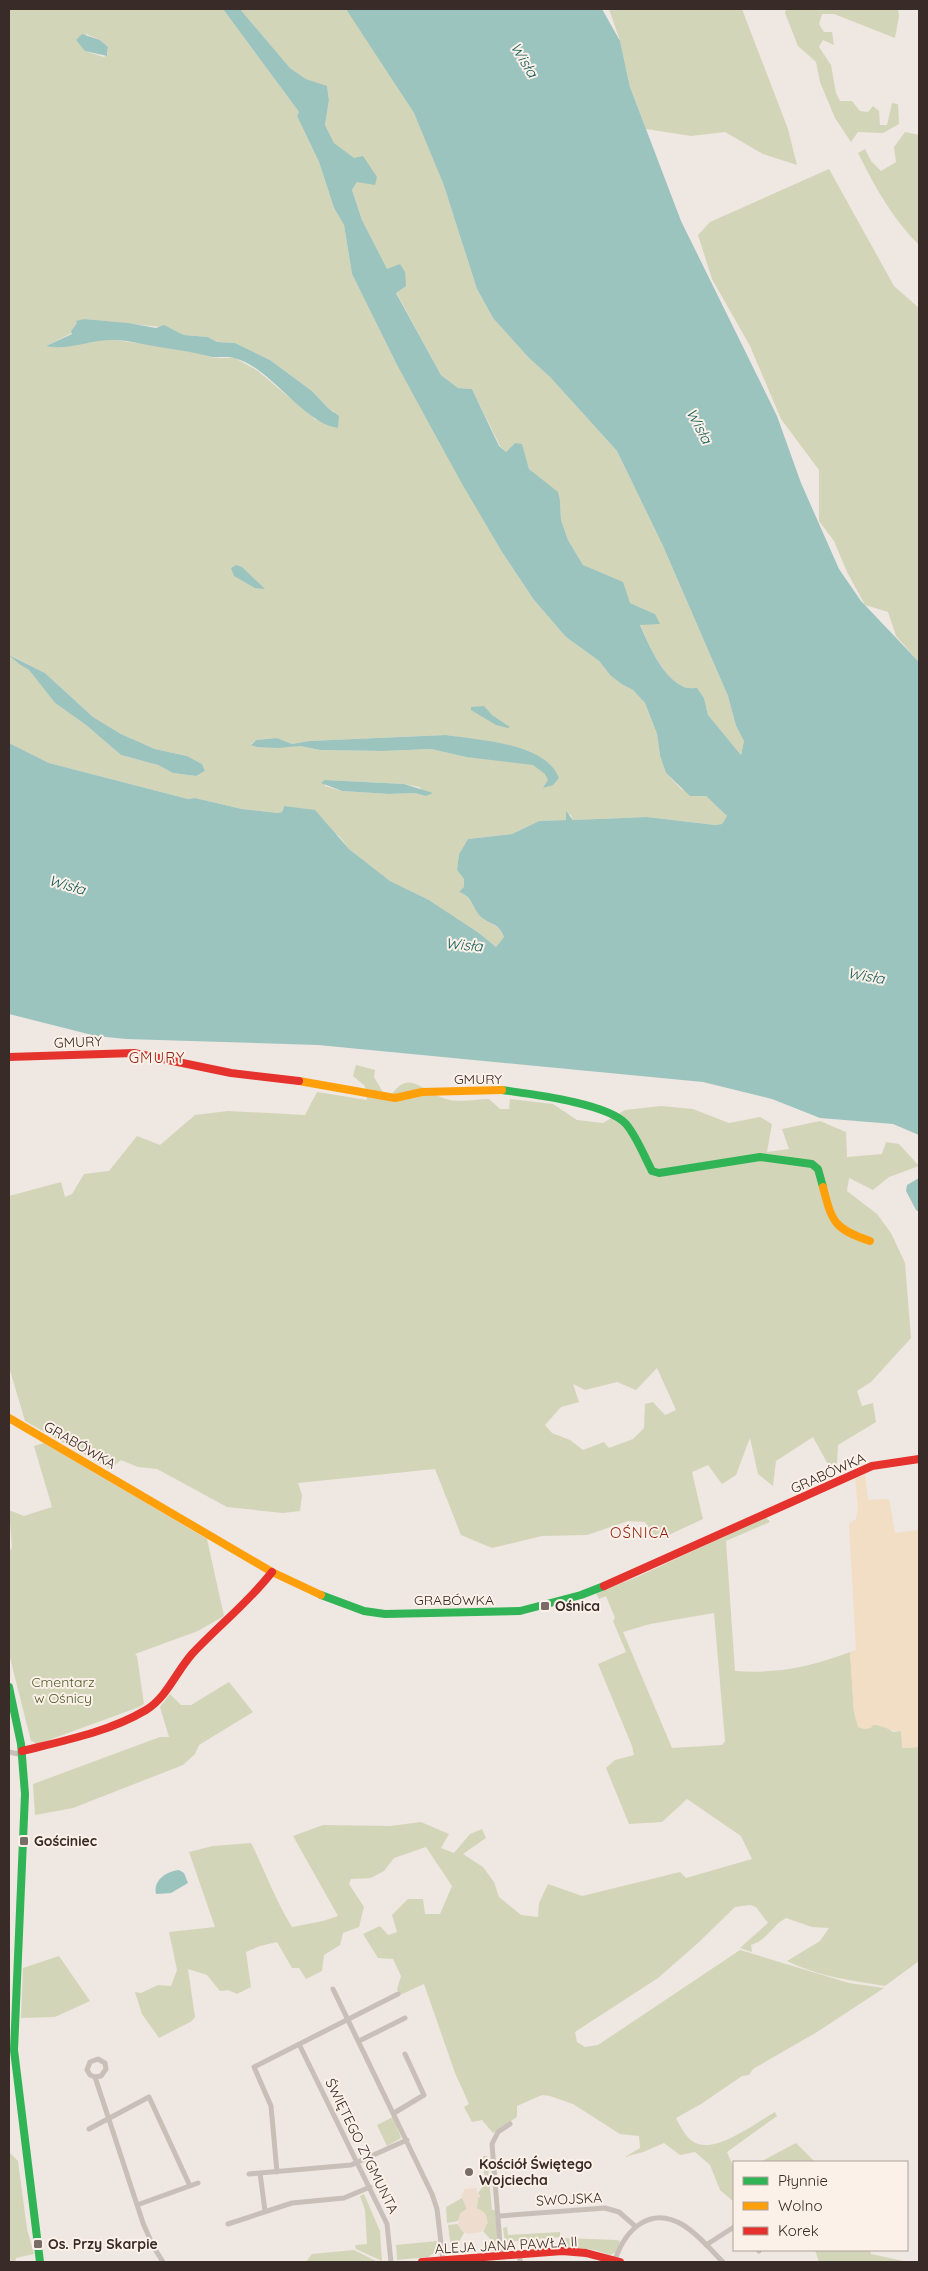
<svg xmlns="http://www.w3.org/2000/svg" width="928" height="2271" font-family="Quicksand,sans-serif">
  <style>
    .green { fill: #d3d5b9; fill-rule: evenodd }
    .sand { fill: #f2ddc5 }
    .plaza { fill: #eeddcf }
    .water { fill: #9bc4bf }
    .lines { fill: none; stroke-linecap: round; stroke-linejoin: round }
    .street { stroke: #c8bfb9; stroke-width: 5 }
    .fast { stroke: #30b455; stroke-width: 8 }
    .slow { stroke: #ff9f0a; stroke-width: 8 }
    .jam { stroke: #e5322d; stroke-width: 8 }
    .poi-dot { fill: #796d68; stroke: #fcf1e8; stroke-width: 2 }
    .labels { text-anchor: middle; stroke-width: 4; stroke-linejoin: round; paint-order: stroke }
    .street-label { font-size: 14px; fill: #392b27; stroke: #fcf1e8 }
    .poi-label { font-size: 14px; font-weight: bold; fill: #392b27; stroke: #fcf1e8; text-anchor: start }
    .park-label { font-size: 14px; fill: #4e5b28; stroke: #fcf1e8 }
    .water-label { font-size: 15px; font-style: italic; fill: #18605d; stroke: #fcf1e8 }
    .neighbourhood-label { font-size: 15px; letter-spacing: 1px; fill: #922717; stroke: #fcf1e8 }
  </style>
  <rect width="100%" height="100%" fill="#efe7e1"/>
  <!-- green -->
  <path class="green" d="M9 9H223L299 112 297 116 319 162 334 208 344 225 352 274 397 365 502 552 534 600 566 637 599 661 611 676 623 685 633 690 645 703 657 734 660 756 666 773 681 789 697 796H706L727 816 722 824 715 825 647 817 573 820 571 815 566 814 567 820 539 821 512 834 468 839 459 854 457 870 464 879V894C472 901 476 912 481 917 491 926 498 922 504 937L496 947 479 933 429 900 390 881 349 849 339 836 283 807 282 812 278 813 242 809 195 798 188 799 49 763 9 743ZM86 34 100 40 108 47V54L104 57 85 51ZM84 319 170 328 184 335 208 337 217 342 235 343 270 360 312 391 328 408 335 412 316 420 258 371 235 358H214L192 351 116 340H100L70 346H46L72 333 71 331 77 323ZM10 655 45 673 93 717 121 734 155 749 187 756 202 764 205 771 196 776 173 773 158 765 121 755 86 725 55 703 29 670 19 664ZM446 735 504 744 531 752 498 759 466 757 431 749 383 751 320 750 300 746 257 747 251 744 256 740 277 738 292 744 309 741ZM325 780 404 784 419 787 428 796 415 793 389 794 342 791 325 786Z
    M240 9H346L356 22 414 113 429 145 443 183 477 289 493 318 529 358 550 377 617 451 663 546 728 696 736 726 744 741 741 755 708 715 704 698 697 689C693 688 686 689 682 686 661 675 649 645 640 624L655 614 630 603 601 574 583 565 568 540 561 520 560 501 529 469 522 445 515 443 506 452 500 446 472 389 458 388 441 375 396 292 400 264 387 270 362 220 352 190 357 182 354 159 334 143 325 125 329 100 327 87 306 79 290 68Z
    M609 9H742L788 129 797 165 763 154 725 132 691 136 646 129 630 87 620 41Z
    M786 9H898L899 16 895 38 834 14H822L819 24 824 32H832L834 45 823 40 819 47 831 65 836 93 840 101H852L860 111 868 112 873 106 879 111 880 125H887L892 103 898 104 899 124 883 133 858 132 851 142 835 118 820 82 816 62 798 46 785 13Z
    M905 132 919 135V245C892 218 875 187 858 153L865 149 871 161 881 171 896 162 894 147Z
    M829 169 894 286 919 308V662L896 636 888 612 865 605 847 572 834 541 819 521V470L781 419 750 346 712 279 698 235 710 222Z
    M356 1065 375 1070 374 1077 388 1101C407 1065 421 1091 446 1099 458 1103 477 1099 489 1099L500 1109H509L510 1099 553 1104 577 1120 603 1123 625 1110 661 1106 693 1109 729 1123 760 1117 772 1124 767 1152 789 1149 782 1129 820 1121 846 1132 847 1157 882 1154 886 1142 899 1144 919 1166 889 1177 873 1190 849 1178 847 1191 877 1214 891 1233 905 1263 911 1338 871 1382 857 1391 862 1406 873 1403 876 1422 838 1445 837 1463 830 1468 813 1437 776 1461 773 1486 758 1474 750 1438 736 1475 722 1484 708 1465 692 1472 703 1519 658 1540 645 1522 628 1521 587 1535 542 1536 492 1548 461 1535 435 1469 298 1483 302 1495 300 1511 283 1513 227 1507 157 1469 138 1467 121 1460 110 1469 25 1421 9 1367V1196L61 1182 65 1197 72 1194 84 1174 109 1171 137 1136 160 1145 195 1115 228 1111 305 1115 317 1092 367 1100 365 1086 353 1076ZM657 1368 676 1410 665 1415 653 1402 645 1404 644 1428 633 1439 609 1448 604 1442 583 1450 570 1440 552 1433 545 1425 561 1407 579 1402 573 1384 585 1390 617 1382 636 1390Z
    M44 1443 207 1539 224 1616 198 1631 135 1654 137 1656 144 1704 139 1707 38 1744 31 1741 9 1654V1553L12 1547 9 1510 24 1516 52 1507 34 1446Z
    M766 1517 770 1522 726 1541 735 1671C777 1674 810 1667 850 1652L854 1713 873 1725H883L893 1732 902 1731V1748L919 1747V1961L885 1986C852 1981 817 1976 787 1961L820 1941 829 1928 812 1927 786 1918C772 1925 768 1940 751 1945L752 1952 740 1948 768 1923 756 1907 750 1905 735 1907 698 1943 658 1978 575 2032 577 2042 585 2047 598 2045 740 1950 849 1983 884 1988 817 2032 753 2069 749 2075 742 2076 701 2104 676 2118C681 2128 687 2140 698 2144 719 2151 757 2122 775 2112L777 2116 727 2152 734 2168V2202L720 2190 710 2165 695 2152 680 2155 664 2143 643 2152 625 2157 640 2148 639 2136 620 2134 573 2104 550 2096 542 2095 517 2106V2117L493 2133 482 2120 472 2122 464 2107 469 2104 455 2073 424 1984 400 1995 397 1989 401 1976 393 1959 378 1958 363 1934 380 1926 388 1935 397 1932 392 1915 408 1899H423L425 1914H440L452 1886 426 1847 394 1858 384 1871 371 1878 351 1879 349 1884 364 1907 359 1927 343 1933 340 1945 324 1955 322 1971 306 1979 299 1968H292L277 1942 260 1946 246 1952 251 1987 237 1994 228 1990 220 1991 207 1975 188 1969 195 2017 192 2021 159 2038 142 2014 135 1992 141 1993 158 1985 171 1986 177 1970 169 1932 215 1927 189 1852 213 1846 251 1843C265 1870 275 1900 292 1927L323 1921 338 1916 293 1836 323 1825 390 1826 421 1822 449 1834 441 1848 454 1853 470 1834 482 1829 486 1838 463 1854 483 1867 494 1882 499 1897 521 1915 538 1917 539 1903 548 1884 582 1896 680 1872 686 1878 752 1859 741 1836 687 1799 662 1822 629 1824 606 1768 615 1760 634 1755 632 1746 598 1664 626 1652 613 1621 615 1618 606 1596 599 1599 596 1593 637 1577ZM714 1613 725 1741 722 1745 672 1748 623 1632 650 1624Z
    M229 1682 253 1712 199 1745 195 1754 183 1765 73 1808 35 1815 33 1784 160 1737H169L160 1707 170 1694 181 1705H191Z
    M59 1956 90 2001 55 2017 21 2018 23 1968Z
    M393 2117 401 2138 387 2146 377 2125Z
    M796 2143 815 2162H760Z
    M9 2152 18 2161 27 2229 34 2254 16 2258 15 2262H9Z
    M483 2156H487L492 2210H495L498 2244 491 2245 490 2239 483 2231C490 2221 488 2212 476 2209L478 2198 480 2197 478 2193 485 2184Z
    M364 2194 380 2231 382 2261 356 2249 355 2245 367 2244 365 2210 360 2196Z
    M462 2198 464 2199 467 2209 461 2213 458 2221 447 2223 446 2207Z
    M458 2224 464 2233 459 2242V2247L451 2248 448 2225Z
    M507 2227 508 2235 560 2232V2237L505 2242 503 2228Z
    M565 2238 617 2240 620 2241 616 2252 610 2255 595 2250 566 2247 564 2244Z
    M437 2241 439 2250 428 2257 397 2260 396 2245Z
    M354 2250 376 2261 306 2262 312 2254Z
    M815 2250H870L871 2254 908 2262H819Z"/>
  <!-- sand -->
  <path class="sand" d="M865 1475 868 1500 888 1499 890 1503 895 1533 919 1530V1747L902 1748 901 1731C890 1732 884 1725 873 1725L871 1728 864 1729 858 1727 854 1713 850 1652 856 1650 849 1524 856 1519 858 1508 855 1479Z"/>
  <!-- plaza -->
  <path class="plaza" d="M476 2188 478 2195H481L478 2198 477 2208 485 2213 488 2223 481 2232 467 2234 461 2230 458 2224 460 2214 467 2209 461 2196 465 2189Z"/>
  <!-- water -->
  <path class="water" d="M223 9H240L290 68 306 79 327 86 329 100 325 125 334 143 354 158 363 156 377 177 375 185 357 182 352 190 362 220 387 269 400 264 405 272 406 286 396 293 441 375 458 388 472 389 499 446 506 452 515 443 522 444 529 469 558 492 560 501 561 520 568 540 583 565 623 582 630 603 655 614 660 624 640 625C649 645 661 675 682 686 686 689 693 688 697 688L704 698 708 715 741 755 744 741 736 726 728 696 663 546 617 451 550 377 529 358 493 318 477 289 443 183 414 113 346 9H602L620 41 630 87 681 221 777 416 801 483 839 569 861 601 919 662V1135L893 1124 820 1118 772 1099 703 1082 318 1045 126 1039 96 1036 9 1014V743L49 763 188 799 195 798 242 809 278 813 282 812 284 806 315 810 349 849 390 881 429 900 479 933 496 947 504 937C498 921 490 926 480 916 472 907 472 896 459 892L464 887V879L457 870 459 854 468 839 512 834 539 821 566 820V811L573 820 647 817 715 825 722 824 727 816 706 796H690L666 773 660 756 657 734 645 703 633 690 623 685 611 676 599 661 566 637 534 600 502 552 461 482 397 365 352 274 344 225 334 208 319 162 297 116 299 112Z
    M82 34 100 40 108 47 107 56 85 51 76 40Z
    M84 319 128 323 156 328 164 325 184 335 208 337 217 342 235 343 270 360 312 391 328 408 339 416 338 428C302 423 270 366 234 358 227 356 218 358 212 357 190 351 169 349 148 345 136 343 126 340 114 340 91 339 68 351 46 346L72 334 71 331 77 323 76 321Z
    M236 565 242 567 265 589 255 588 234 576 231 568Z
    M9 655 45 673 93 717 121 734 155 749 187 756 202 764 205 771 196 776 173 773 158 765 121 755 86 725 55 703 29 670 19 664Z
    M484 706 492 715 510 727 508 728 496 725 471 710V707Z
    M446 735C478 740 546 743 559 778L553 785 543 788 548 780 545 774 533 765 466 757 431 749 383 751 320 750 300 746 278 748 257 747 251 745 256 740 277 738 292 744 309 741Z
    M325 780 404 784 433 793 426 796 415 793 389 794 342 791 321 783Z
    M919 1178V1212L916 1210 906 1191 907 1185Z
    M179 1870 184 1873 188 1883 171 1893 156 1894C153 1880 167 1871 179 1870Z"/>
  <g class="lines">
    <!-- street -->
    <path class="street" d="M9 1752 23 1755
      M333 1989 432 2194 437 2209 443 2260
      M359 2041 405 2018
      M299 2044 387 2224 391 2262
      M95 2077 101 2076 106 2069 105 2063 98 2059 90 2062 87 2070 90 2075 95 2077 143 2223 153 2246 163 2262
      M394 2113 424 2095 405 2054
      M89 2129 149 2097 190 2186
      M277 2172 271 2106 254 2067 398 1994
      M260 2173 265 2211
      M249 2174 351 2165 407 2140
      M137 2205 198 2183
      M499 2216 605 2208 619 2212 635 2226
      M228 2224 292 2203 344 2198 370 2187
      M706 2245 734 2227
      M758 2250 759 2251
      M520 2254V2262
      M501 2256 492 2144 498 2132 510 2124
      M615 2260C625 2230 650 2205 683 2225 698 2234 711 2250 723 2262"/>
    <!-- fast -->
    <path class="fast" d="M502 1090C530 1094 608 1103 626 1124 637 1137 644 1156 652 1171L659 1173 760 1157 812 1164 818 1169 823 1187
      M321 1595 364 1611 385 1614 520 1611 581 1595 604 1586
      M9 1687 21 1744 25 1794 14 2050 40 2262"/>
    <!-- slow -->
    <path class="slow" d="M299 1081 395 1098 422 1092 502 1090
      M823 1187C832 1222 834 1229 870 1241
      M9 1418 272 1572 321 1595"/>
    <!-- jam -->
    <path class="jam" d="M9 1057 134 1053 231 1073 299 1081
      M604 1586 872 1466 919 1459
      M22 1751C63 1741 109 1732 146 1710 167 1697 176 1672 192 1654 218 1626 248 1603 272 1572
      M422 2262 562 2251 586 2253 620 2262"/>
  </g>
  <!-- markers -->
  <g class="poi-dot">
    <rect x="540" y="1601" width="10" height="10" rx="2.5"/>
    <rect x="19" y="1836" width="10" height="10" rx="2.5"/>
    <circle cx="469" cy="2172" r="5"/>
    <rect x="33" y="2239" width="10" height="10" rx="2.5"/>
  </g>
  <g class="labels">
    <!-- street labels -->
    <g class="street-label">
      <text transform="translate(78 1042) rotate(-2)" y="5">GMURY</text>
      <text x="478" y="1084">GMURY</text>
      <text transform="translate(80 1445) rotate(30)" y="5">GRABÓWKA</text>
      <text transform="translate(828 1473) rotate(-24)" y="5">GRABÓWKA</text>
      <text x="454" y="1605">GRABÓWKA</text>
      <text transform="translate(362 2146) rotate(64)" y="5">ŚWIĘTEGO ZYGMUNTA</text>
      <text transform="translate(569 2199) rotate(-3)" y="5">SWOJSKA</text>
      <text transform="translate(506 2245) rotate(-3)" y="5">ALEJA JANA PAWŁA II</text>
    </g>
    <!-- poi labels -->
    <g class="poi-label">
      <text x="555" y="1611">Ośnica</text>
      <text x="34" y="1846">Gościniec</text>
      <text x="479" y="2169">Kościół Świętego<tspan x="479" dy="16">Wojciecha</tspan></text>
      <text x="48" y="2249">Os. Przy Skarpie</text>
    </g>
    <!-- park labels -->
    <g class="park-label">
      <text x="63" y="1687">Cmentarz<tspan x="63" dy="16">w Ośnicy</tspan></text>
    </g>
    <!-- water labels -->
    <g class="water-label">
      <text transform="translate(524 60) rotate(59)" y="5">Wisła</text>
      <text transform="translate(699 426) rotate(62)" y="5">Wisła</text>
      <text transform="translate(67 885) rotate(16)" y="5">Wisła</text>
      <text transform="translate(464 945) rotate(5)" y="5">Wisła</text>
      <text transform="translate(866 976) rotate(10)" y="5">Wisła</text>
    </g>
    <!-- neighbourhood labels -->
    <g class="neighbourhood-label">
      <text x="157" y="1063">GMURY</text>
      <text x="640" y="1538">OŚNICA</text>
    </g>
  </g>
  <!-- border -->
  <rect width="928" height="2271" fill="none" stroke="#392b27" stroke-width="20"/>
  <!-- legend -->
  <rect x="733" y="2161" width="175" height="90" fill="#fcf1e8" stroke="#aea29b"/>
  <rect x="743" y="2177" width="25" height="8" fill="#30b455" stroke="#aea29b"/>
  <text x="778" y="2186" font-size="15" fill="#392b27">Płynnie</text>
  <rect x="743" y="2202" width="25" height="8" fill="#ff9f0a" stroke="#aea29b"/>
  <text x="778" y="2211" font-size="15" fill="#392b27">Wolno</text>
  <rect x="743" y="2227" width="25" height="8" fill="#e5322d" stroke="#aea29b"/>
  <text x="778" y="2236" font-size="15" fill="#392b27">Korek</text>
</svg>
